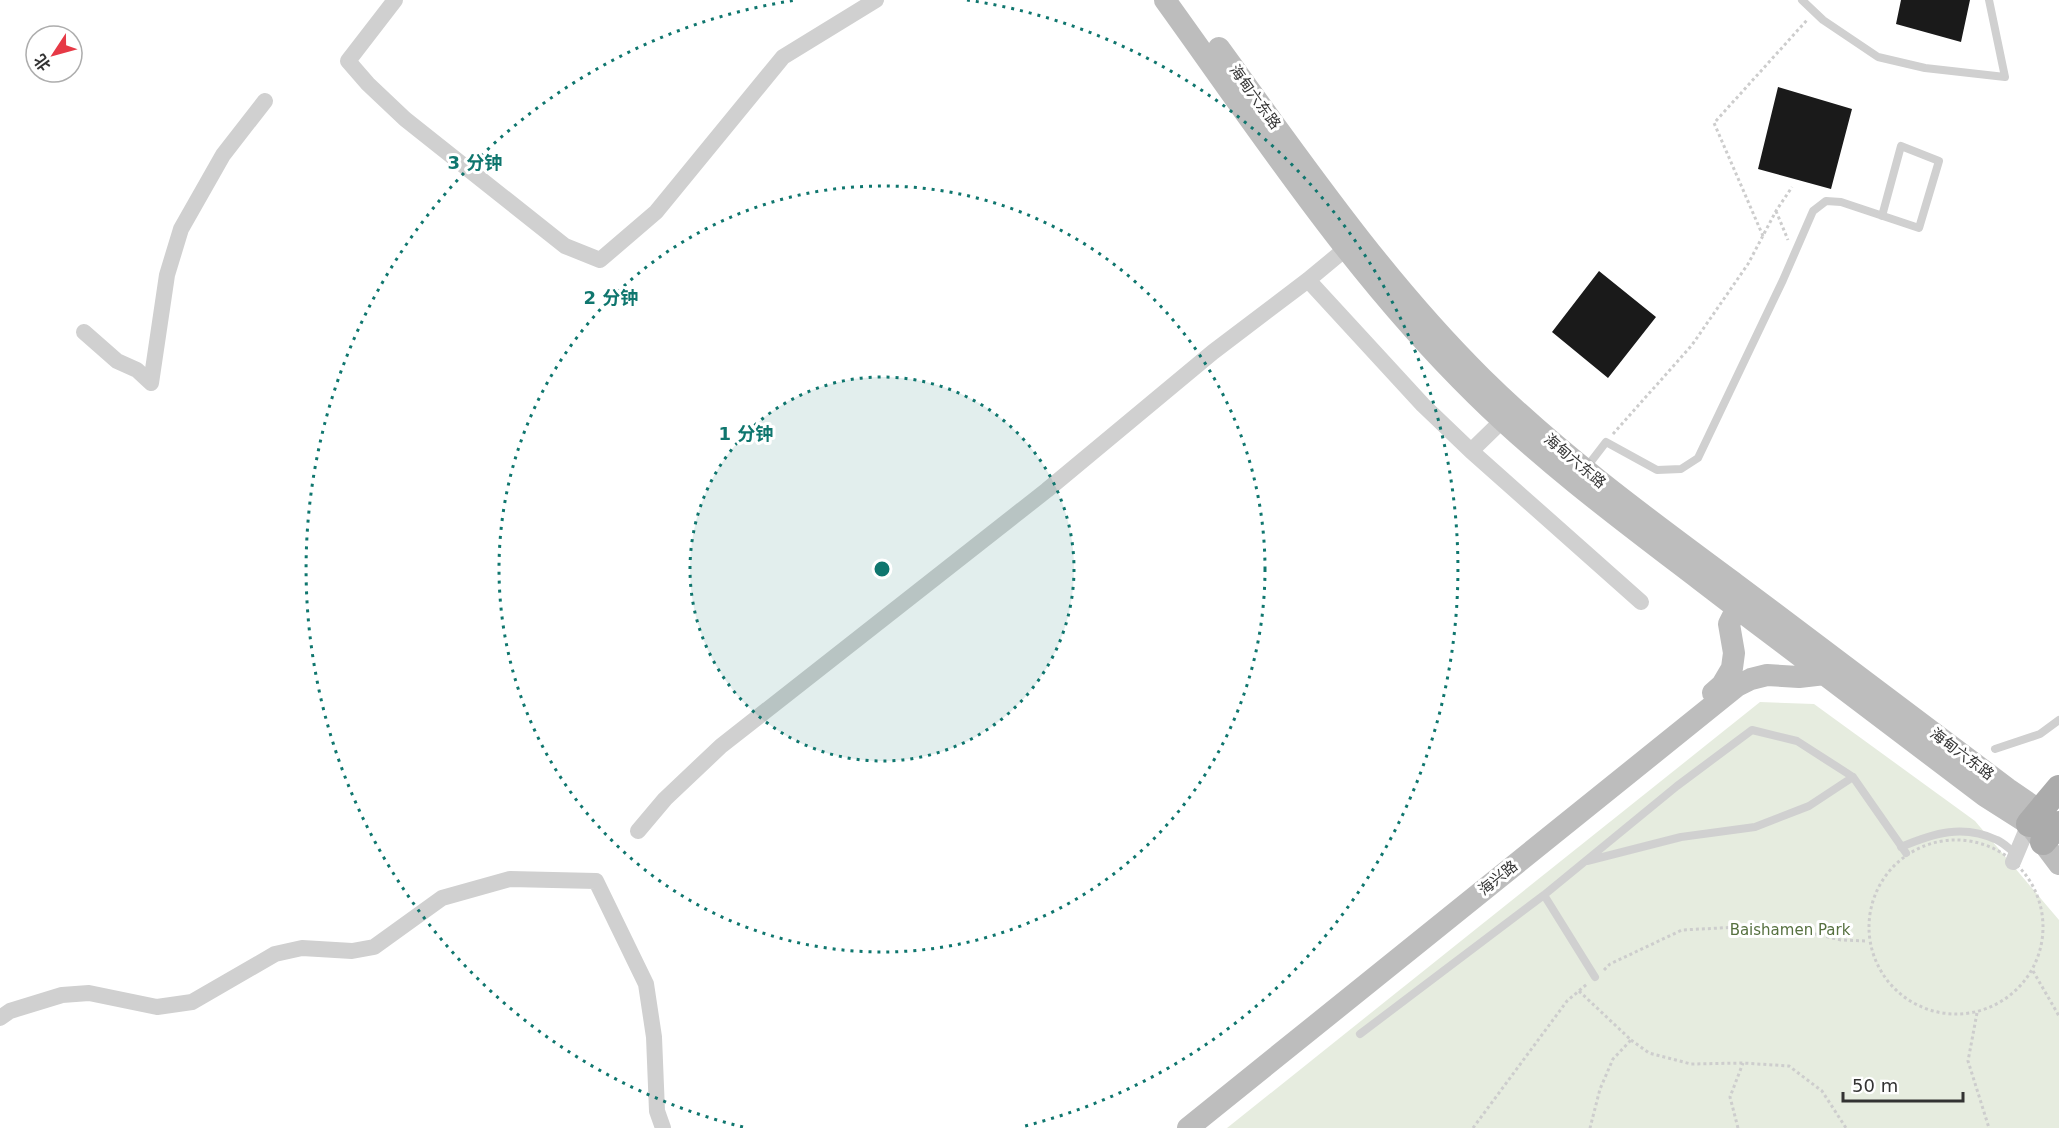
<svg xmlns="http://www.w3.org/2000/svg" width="2059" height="1128" font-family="'DejaVu Sans','Noto Sans SC',sans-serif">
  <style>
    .green { fill: #e6ecdf }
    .building { fill: #1a1a1a }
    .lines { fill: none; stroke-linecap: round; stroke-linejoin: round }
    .path { stroke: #cdcdcd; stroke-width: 3; stroke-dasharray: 3 3; stroke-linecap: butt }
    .lane { stroke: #d0d0d0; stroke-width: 8 }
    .street { stroke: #d0d0d0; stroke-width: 16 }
    .secondary { stroke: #bdbdbd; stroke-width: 22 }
    .primary { stroke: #ababab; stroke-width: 26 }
    .ring { fill: none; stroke: #0f766e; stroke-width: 3; stroke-dasharray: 3 6 }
    .labels { text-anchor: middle; stroke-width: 6; stroke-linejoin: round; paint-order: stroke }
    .street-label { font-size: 15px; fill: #333; stroke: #fff }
    .park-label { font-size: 15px; fill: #56703f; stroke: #fff }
    .centre { fill: #0f766e; stroke: #fff; stroke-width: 3 }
    .ring-label { font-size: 18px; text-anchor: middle; font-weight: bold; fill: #0f766e; stroke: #fff; stroke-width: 6; stroke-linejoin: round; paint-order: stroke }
  </style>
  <rect width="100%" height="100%" fill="#fff"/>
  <!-- green -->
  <path class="green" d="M1760 702 1814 704 1975 821 2059 920V1128H1227Z"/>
  <!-- building -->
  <path class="building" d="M1901 0H1970L1961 42 1896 24Z
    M1778 87 1852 109 1831 189 1758 169Z
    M1599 271 1656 317 1608 378 1552 332Z"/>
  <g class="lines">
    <!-- path -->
    <path class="path" d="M1776 211 1788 240
      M1763 236 1714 123 1807 20
      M1613 434 1692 345 1748 264 1776 211 1792 187
      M1869 927a87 87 0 1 1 174 0a87 87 0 1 1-174 0Z
      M1604 970 1610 964 1682 930 1777 925 1841 940 1868 941
      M2033 971 2059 1016
      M1579 991 1631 1040 1613 1059 1600 1089 1590 1128
      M1977 1013 1968 1061 1989 1128
      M1631 1040 1649 1053 1691 1064 1743 1063 1789 1066 1822 1091 1846 1128
      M1473 1128 1567 1001 1587 984
      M1738 1128 1730 1097 1743 1063"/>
    <!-- lane -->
    <path class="lane" d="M1802 0 1823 20 1878 57 1925 68 2005 77 1989 0
      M1586 468 1606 442 1657 470 1681 469 1698 458 1783 280 1813 211 1826 201 1841 202 1919 228 1939 161 1901 146 1882 216
      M1995 749 2040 734 2059 720
      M1901 847C1934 833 1963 824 1997 840 2004 843 2010 850 2017 854
      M1587 861 1681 837 1755 827 1809 806 1853 777
      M1544 895 1595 977
      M1360 1034 1544 895 1677 786 1752 730 1797 741 1853 777 1906 853"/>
    <!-- street -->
    <path class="street" d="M395 0 348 61 368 84 405 119 565 246 600 260 656 212 783 57 876 0
      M1308 280 1423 405 1471 451 1641 602
      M84 332 117 361 137 370 151 383
      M151 383 167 275 181 229 223 155 265 101
      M1471 451 1509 414
      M638 831 665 799 721 746 1047 490 1213 352 1308 280 1355 241
      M2013 862 2029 824
      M0 1018 10 1011 62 995 89 993 157 1007 192 1002 275 954 302 948 352 951 374 947 442 898 510 879 596 881 646 984 654 1037 657 1111 663 1128"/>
    <!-- secondary -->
    <path class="secondary" d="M1165 0C1263 136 1356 278 1476 395 1545 463 1623 521 1699 579 1794 652 1890 724 1985 796L2029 824 2059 864
      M1219 48C1302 162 1382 279 1482 378 1560 455 1649 520 1737 585 1827 653 1918 721 2008 789L2040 811 2051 824
      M1713 693 1722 685 1732 668 1734 653 1729 624 1737 608
      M1188 1128 1737 686 1751 679 1767 675 1799 677 1825 674"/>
    <!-- primary -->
    <path class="primary" d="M2029 824 2059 788
      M2043 842 2059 824"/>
  </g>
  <!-- distance rings -->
  <circle cx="882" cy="569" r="192" fill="#0f766e" fill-opacity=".12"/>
  <g class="ring">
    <circle cx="882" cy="569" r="192"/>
    <circle cx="882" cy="569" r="383"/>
    <path d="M743 1127A575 575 0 0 1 797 0M967 0A575 575 0 0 1 1021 1127"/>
  </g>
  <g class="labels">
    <!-- street labels -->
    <g class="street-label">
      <text transform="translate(1255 97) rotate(54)" y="5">海甸六东路</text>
      <text transform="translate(1575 461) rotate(40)" y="5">海甸六东路</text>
      <text transform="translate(1962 754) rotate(37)" y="5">海甸六东路</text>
      <text transform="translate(1498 878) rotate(-39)" y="5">海兴路</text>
    </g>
    <!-- park labels -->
    <g class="park-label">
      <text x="1790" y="935">Baishamen Park</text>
    </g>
  </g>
  <circle cx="882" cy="569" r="9" class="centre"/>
  <g class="ring-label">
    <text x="475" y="169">3 分钟</text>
    <text x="611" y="304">2 分钟</text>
    <text x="746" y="440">1 分钟</text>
  </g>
  <!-- north arrow -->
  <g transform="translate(54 54) rotate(234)"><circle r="28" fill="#ffffff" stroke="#adadad" stroke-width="1.5"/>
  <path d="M0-4.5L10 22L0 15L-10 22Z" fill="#e63946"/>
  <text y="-9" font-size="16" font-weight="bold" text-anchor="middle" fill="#333333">北</text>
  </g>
  <!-- scale -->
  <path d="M1843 1092v9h120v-9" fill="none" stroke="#333333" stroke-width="3"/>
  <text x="1852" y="1092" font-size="18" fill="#333333" stroke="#ffffff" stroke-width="4.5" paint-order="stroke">50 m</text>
</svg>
